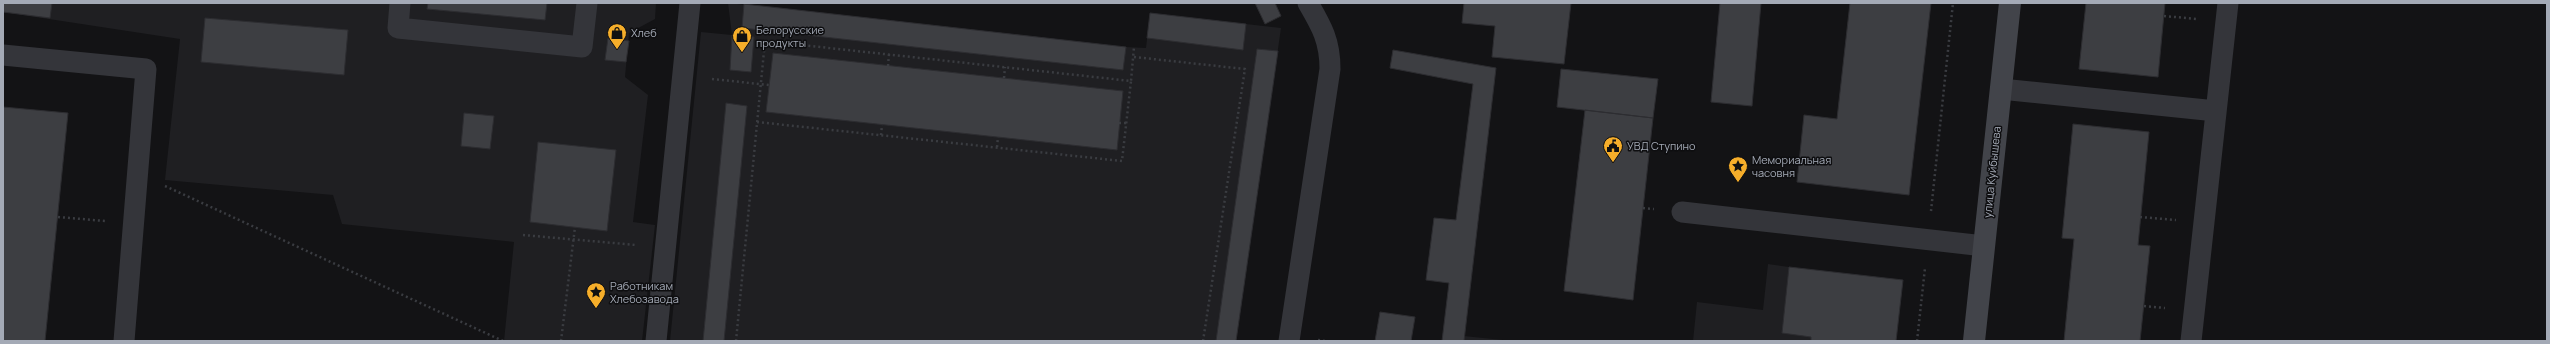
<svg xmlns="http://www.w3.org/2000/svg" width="2550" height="344" font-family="Manrope,sans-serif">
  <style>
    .built { fill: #1f1f22 }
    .building { fill: #3d3e42; stroke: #2d2d31 }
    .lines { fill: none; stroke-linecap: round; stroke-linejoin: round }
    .path { stroke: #3a3c41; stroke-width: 2.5; stroke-dasharray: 2 3; stroke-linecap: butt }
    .service { stroke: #34353a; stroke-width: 21 }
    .secondary { stroke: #42444a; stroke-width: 22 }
    .labels { text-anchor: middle; stroke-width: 3; stroke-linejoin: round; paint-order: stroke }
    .poi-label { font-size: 11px; fill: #a4aab6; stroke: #0e0e10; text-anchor: start }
    .street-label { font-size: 11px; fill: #a4aab6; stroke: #0e0e10 }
  </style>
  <rect width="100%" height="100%" fill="#131315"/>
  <!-- built -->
  <path class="built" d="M3 3H656L655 19 629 33 625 77 648 95 633 222 655 225 642 341H504L514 242 342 224 333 195 165 180 180 39 3 12Z
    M728 3 1126 47 1146 48 1150 13 1281 28 1236 341H670L701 32 732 35Z
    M1768 264 1789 267 1782 333 1811 337V341H1693L1697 302 1763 310Z
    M1464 336 1512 341H1464Z"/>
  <!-- building -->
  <path class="building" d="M3 3H52L50 18 3 12Z
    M428 3H547L545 20 427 9Z
    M1255 3H1275L1281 16 1265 24Z
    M1464 3H1571L1564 64 1492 57 1495 26 1462 23Z
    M1720 3H1761L1752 106 1711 102Z
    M1850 3H1931L1909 195 1797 182 1804 115 1837 119Z
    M2086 3H2165L2158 77 2079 69Z
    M744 4 1126 47 1123 70 742 28Z
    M1150 13 1246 24 1243 50 1147 38Z
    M205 18 348 30 344 75 201 62Z
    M732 35 754 37 751 72 730 70Z
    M608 38 629 41 626 62 605 60Z
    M1257 49 1278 51 1236 341H1216Z
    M1393 50 1496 68 1464 341H1442L1449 283 1426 280 1434 218 1456 220 1473 84 1390 68Z
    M773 53 1123 91 1117 150 766 112Z
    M1561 69 1658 79 1653 118 1557 107Z
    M726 103 747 106 724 341H703Z
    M3 107 68 113 45 341H3Z
    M1585 110 1653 118 1633 300 1564 291Z
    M464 113 494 116 490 149 461 146Z
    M2073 124 2149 132 2138 245 2150 246 2140 341H2064L2074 239 2062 238Z
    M538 142 616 150 607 231 530 222Z
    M1789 267 1903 280 1896 341H1811V337L1782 333Z
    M1380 312 1415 317 1411 341H1375Z"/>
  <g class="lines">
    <!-- path -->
    <path class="path" d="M2164 16 2197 19
      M1134 57 1245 69 1203 341
      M888 66 889 54
      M1004 78 1005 67
      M712 79 769 85
      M757 122 1122 161 1131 81
      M1119 123H1126
      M881 135 882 125
      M997 147 998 137
      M165 186 503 341
      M1643 208 1654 209
      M1931 211 1953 3
      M58 217 105 221
      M2140 217 2176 220
      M523 235 636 245
      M2144 306 2165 308
      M1318 340 1325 341
      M561 341 575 227
      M736 341 765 41 1131 81 1134 47
      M1917 341 1925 268"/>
    <!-- service -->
    <path class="service" d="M400 3 398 28 582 47 587 3
      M3 55 146 69 124 341
      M2001 89 2216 111
      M1682 212 1984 246
      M656 341 690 3
      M1289 341 1330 69C1330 41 1322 27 1308 3
      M2191 341 2228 3"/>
    <!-- secondary -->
    <path class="secondary" d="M1974 341 2010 3"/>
  </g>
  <!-- icons -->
  <defs>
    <g id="shop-pin" transform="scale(1)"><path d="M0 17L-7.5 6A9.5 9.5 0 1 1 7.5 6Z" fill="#f6ae2a" stroke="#0e0e10"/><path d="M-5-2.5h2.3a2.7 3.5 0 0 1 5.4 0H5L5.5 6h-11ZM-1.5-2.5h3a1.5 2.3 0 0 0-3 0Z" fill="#111"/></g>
    <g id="civic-pin" transform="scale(1)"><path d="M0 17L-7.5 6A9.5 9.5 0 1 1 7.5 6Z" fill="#f6ae2a" stroke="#0e0e10"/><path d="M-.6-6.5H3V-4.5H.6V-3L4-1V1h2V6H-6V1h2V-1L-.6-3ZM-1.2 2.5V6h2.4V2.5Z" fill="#111"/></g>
    <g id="sight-pin" transform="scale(1)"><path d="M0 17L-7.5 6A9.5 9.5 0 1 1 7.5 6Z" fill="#f6ae2a" stroke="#0e0e10"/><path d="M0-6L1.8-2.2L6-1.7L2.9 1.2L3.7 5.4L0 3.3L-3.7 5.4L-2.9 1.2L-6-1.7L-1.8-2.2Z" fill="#111"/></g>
  </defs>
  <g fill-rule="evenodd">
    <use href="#shop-pin" x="617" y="33"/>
    <use href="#shop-pin" x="742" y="36"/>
    <use href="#civic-pin" x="1613" y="146"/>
    <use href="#sight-pin" x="1738" y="166"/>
    <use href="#sight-pin" x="596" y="292"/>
  </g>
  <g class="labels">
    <!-- poi labels -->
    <g class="poi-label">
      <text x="756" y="34">Белорусские<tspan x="756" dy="13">продукты</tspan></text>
      <text x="631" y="37">Хлеб</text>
      <text x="1627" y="150">УВД Ступино</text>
      <text x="1752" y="164">Мемориальная<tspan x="1752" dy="13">часовня</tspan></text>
      <text x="610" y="290">Работникам<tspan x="610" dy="13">Хлебозавода</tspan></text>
    </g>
    <!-- street labels -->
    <g class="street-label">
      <text transform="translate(1992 172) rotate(-84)" y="4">улица Куйбышева</text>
    </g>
  </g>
  <!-- border -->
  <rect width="2550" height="344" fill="none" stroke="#a4aab6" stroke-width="8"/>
</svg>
